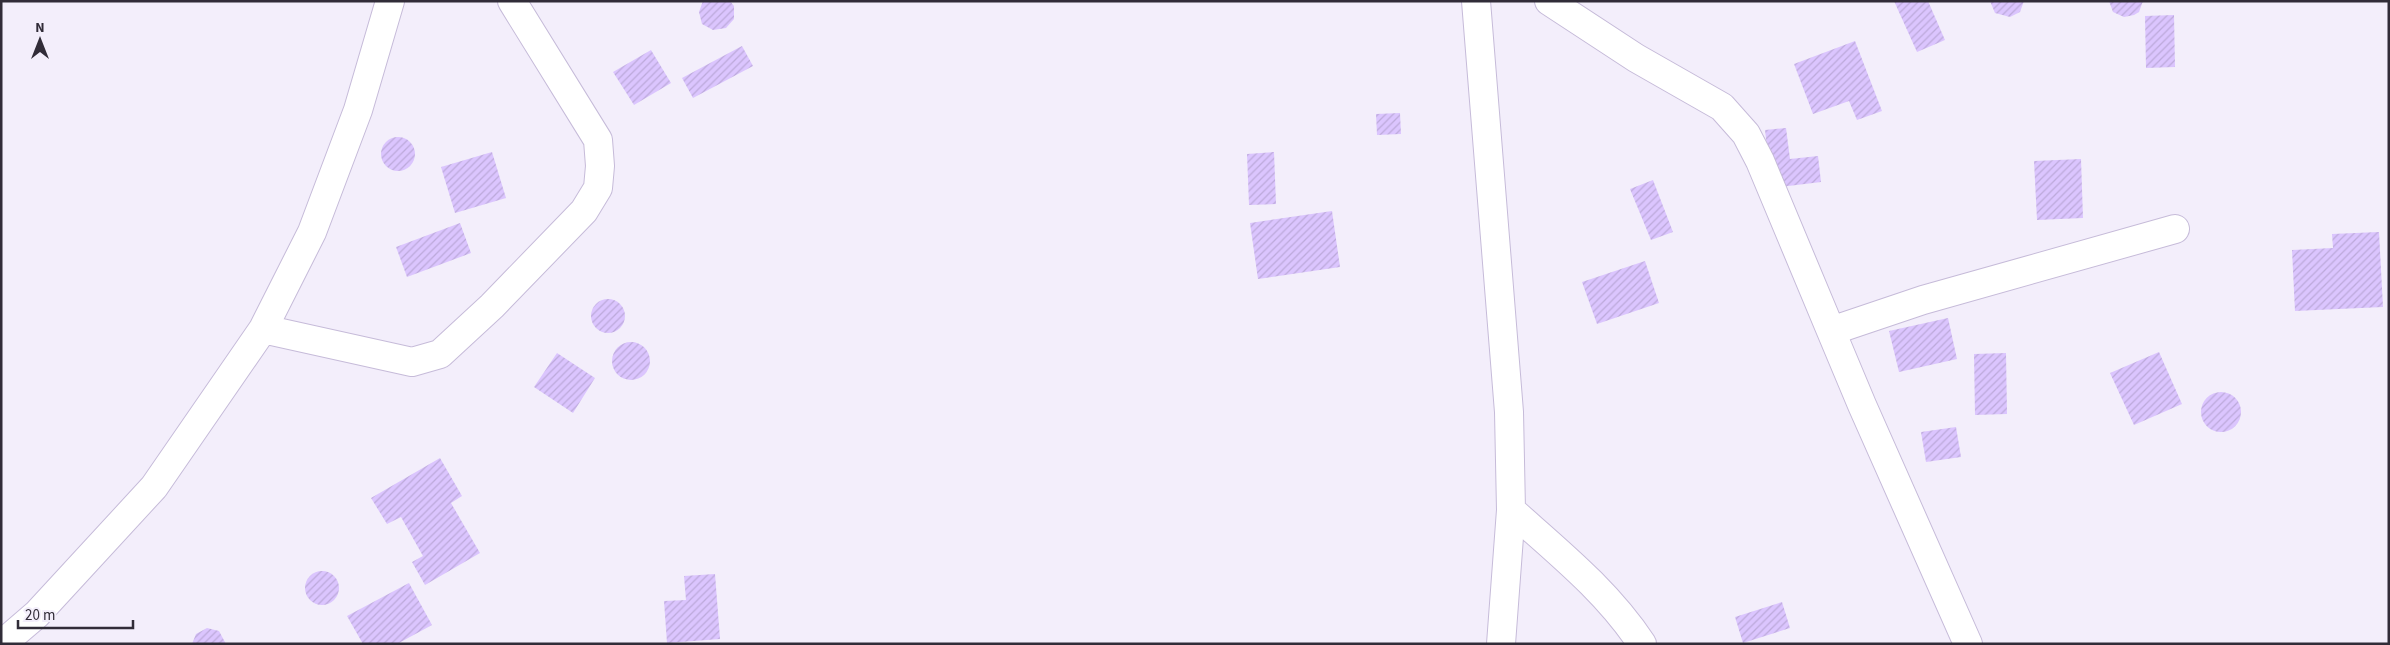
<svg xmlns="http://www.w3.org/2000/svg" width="2390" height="645" font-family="'Source Sans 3',sans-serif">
<defs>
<pattern id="building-hatch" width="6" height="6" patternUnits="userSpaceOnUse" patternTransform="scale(1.25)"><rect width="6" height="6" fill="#dbc5fe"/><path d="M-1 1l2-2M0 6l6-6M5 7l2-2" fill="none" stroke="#bca9da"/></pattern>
</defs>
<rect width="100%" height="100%" fill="#f3eefb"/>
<path fill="url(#building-hatch)" d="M703 1H730L734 6V19L726 28 713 30 702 24 699 12Z
M1894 1H1928L1945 40 1917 52Z
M1990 1H2024L2020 12 2010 17 1995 13Z
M2109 1H2143L2139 12 2134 15 2124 17 2113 12Z
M2174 15 2175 67 2146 68 2145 16Z
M1855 41 1882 111 1857 120 1849 101 1813 114 1794 64Z
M742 46 753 66 693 98 682 78Z
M651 50 671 83 634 105 613 72Z
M1400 113 1401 134 1377 135 1376 114Z
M1786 128 1790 159 1818 156 1821 182 1772 188 1765 130Z
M381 154a17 17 0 1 1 34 0a17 17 0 1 1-34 0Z
M492 152 506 198 455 213 441 167Z
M1274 152 1276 204 1249 205 1247 154Z
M2081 159 2083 218 2037 220 2034 161Z
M1653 180 1673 232 1651 240 1630 189Z
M1332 211 1340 267 1258 279 1250 223Z
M460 223 471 253 407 277 396 247Z
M2379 232 2383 307 2295 311 2292 250 2333 248 2332 234Z
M1645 261 1659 303 1597 324 1582 282Z
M591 316a17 17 0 1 1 34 0a17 17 0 1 1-34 0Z
M1948 318 1957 359 1899 372 1889 331Z
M612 361a19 19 0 1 1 38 0a19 19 0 1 1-38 0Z
M2159 352 2182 404 2134 425 2110 373Z
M557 353 595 378 573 413 534 387Z
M2006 353 2007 414 1975 415 1974 354Z
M2201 412a20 20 0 1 1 40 0a20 20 0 1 1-40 0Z
M1956 427 1961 457 1926 462 1921 432Z
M440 458 462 496 451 503 480 553 425 585 412 562 423 556 401 517 387 524 371 498Z
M305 588a17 17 0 1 1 34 0a17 17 0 1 1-34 0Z
M715 574 720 639 667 643 664 601 686 600 684 576Z
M409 583 432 625 397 644H363L347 616Z
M1782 602 1790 628 1743 643 1735 617Z
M207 628 219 631 226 644H192L196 634Z"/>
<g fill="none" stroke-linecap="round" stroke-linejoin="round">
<defs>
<path id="street" d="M1476 1 1509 412 1511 510 1501 644
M1549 1 1636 58 1722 107 1746 134 1760 161 1831 331 1923 300 2175 229
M263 329 412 362 440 354 492 306 584 211 598 188 600 166 598 140 512 1
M1831 331 1862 405 1968 644
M1511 510C1558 552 1607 591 1642 644
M2 644 37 614 154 487 263 329 312 232 358 110 390 1"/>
</defs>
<use href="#street" stroke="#c6bbd9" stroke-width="30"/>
<use href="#street" stroke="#fff" stroke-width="28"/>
</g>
<rect width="2390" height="645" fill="none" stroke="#312c38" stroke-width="5"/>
<g transform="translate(40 40)" stroke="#f3eefb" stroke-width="4" paint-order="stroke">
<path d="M0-4L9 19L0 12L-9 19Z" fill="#312c38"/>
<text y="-8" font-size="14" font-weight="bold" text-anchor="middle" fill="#312c38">N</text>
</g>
<path d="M18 620v8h115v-8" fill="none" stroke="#312c38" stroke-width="2.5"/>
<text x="25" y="620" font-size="15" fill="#312c38" stroke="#f3eefb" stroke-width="4" paint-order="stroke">20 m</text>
</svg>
